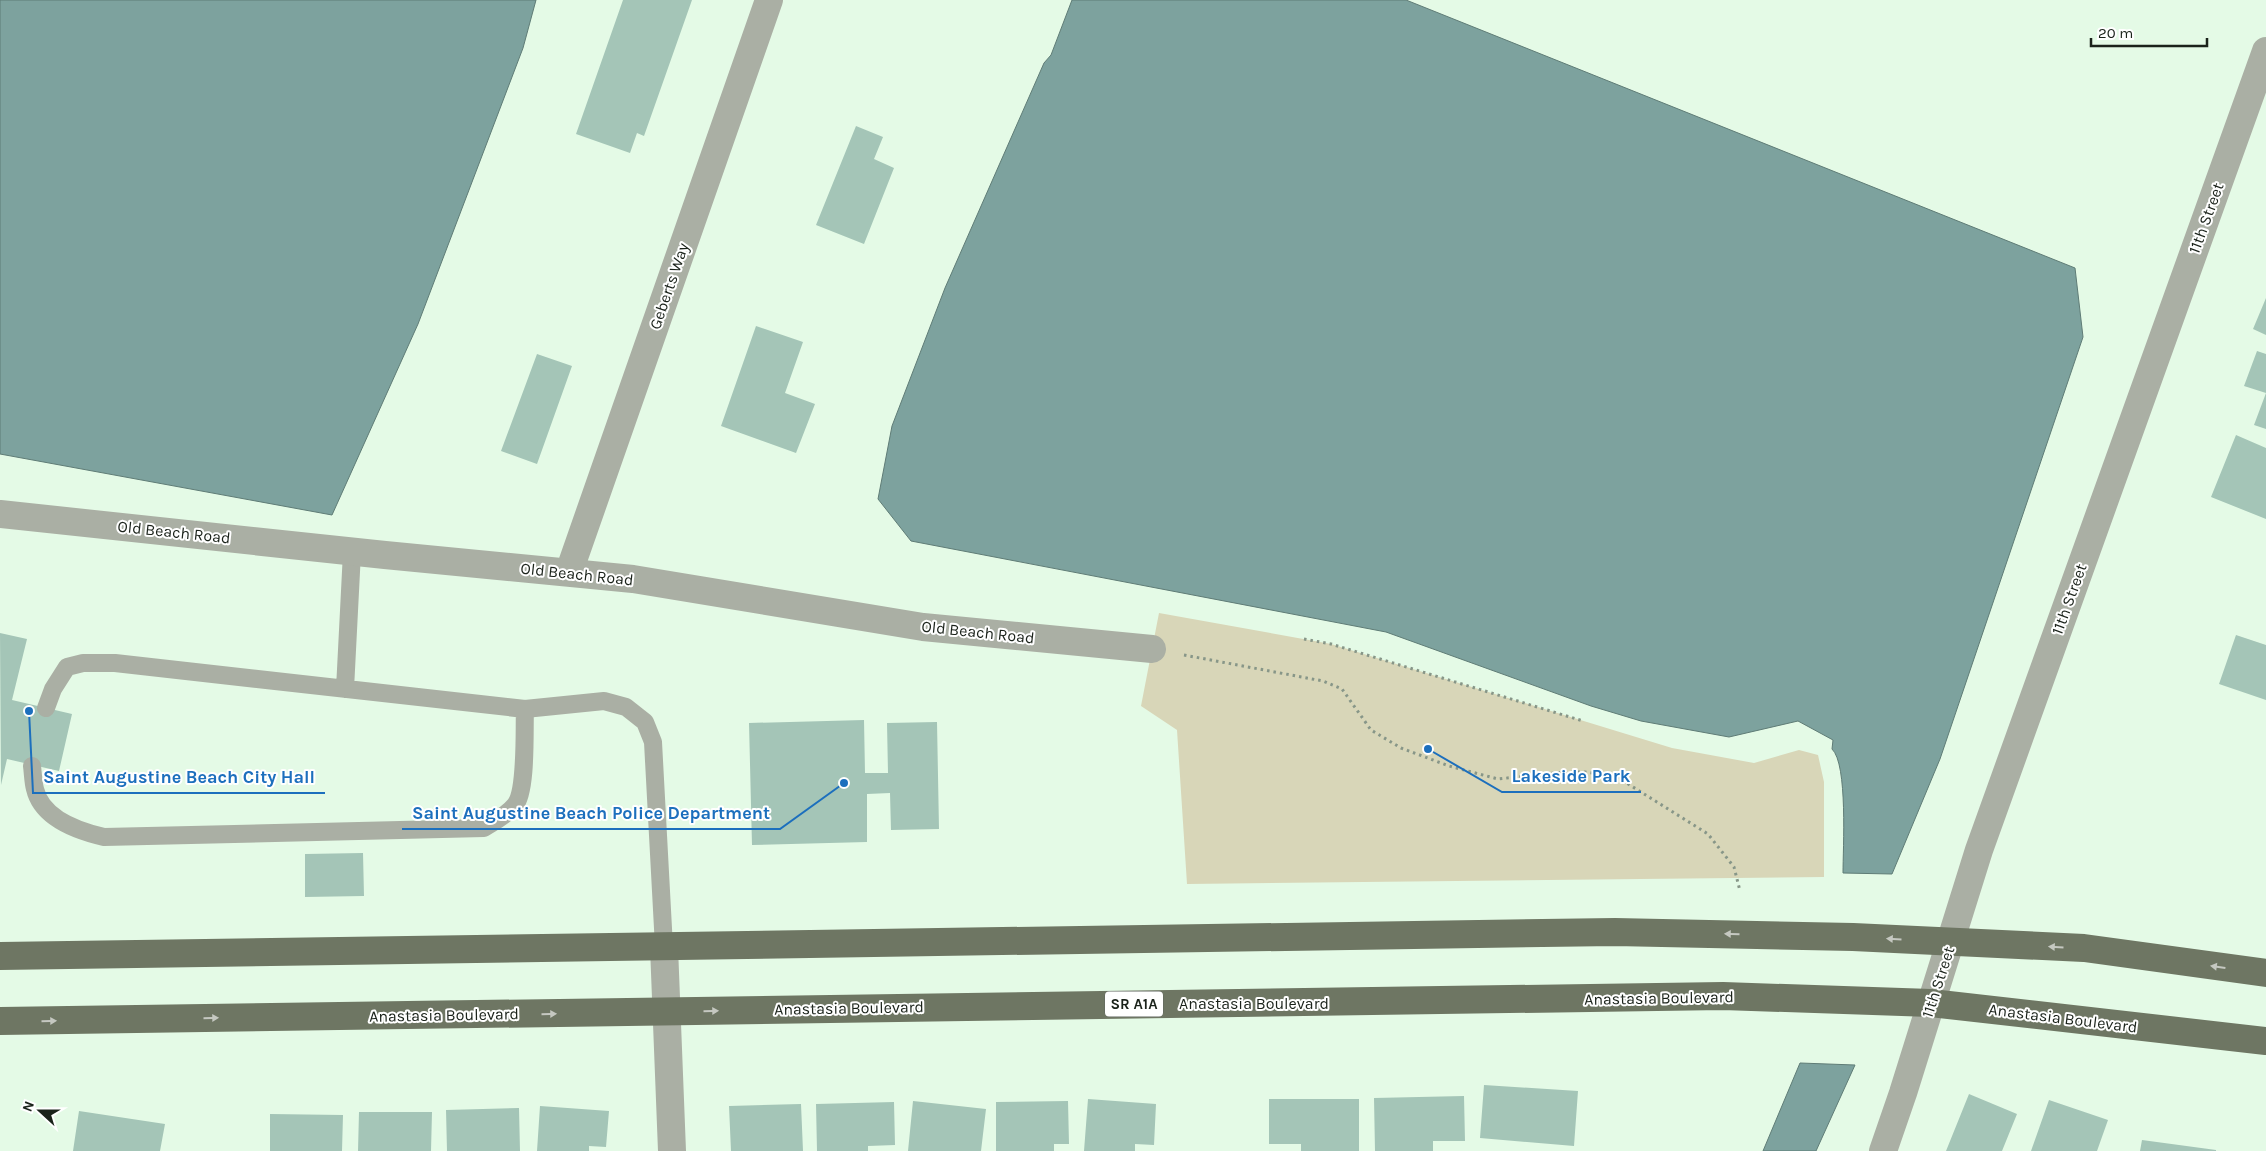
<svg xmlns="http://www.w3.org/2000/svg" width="2266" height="1151" font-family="Karla,sans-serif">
<rect width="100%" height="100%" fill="#e4fae6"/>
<path fill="#d8d6b8" d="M1159 613 1331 644 1672 748 1754 763 1799 750 1818 755 1824 782V877L1187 884 1177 730 1141 706Z"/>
<path fill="#7da29e" stroke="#5f7c76" d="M0 0H536L523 48 418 324 332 515 0 454Z
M1072 0H1406L2075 268 2083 337 1940 759 1892 874 1843 873C1843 849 1848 764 1832 749L1833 740 1798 721 1729 737 1641 721 1591 706 1386 632 911 541 878 499 892 426 945 288 1044 63 1051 55Z
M1800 1063 1855 1065 1816 1151H1763Z"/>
<path fill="#a4c5b7" d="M623 0H692L644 136 637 133 630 153 576 134Z
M856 126 883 137 874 159 894 168 864 244 816 225Z
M2266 298V335L2253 329Z
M756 326 803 342 785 393 815 404 796 453 721 426Z
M2257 351 2266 354V429L2254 425 2266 393 2244 386Z
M537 354 572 366 537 464 501 451Z
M2236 435 2266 448V519L2211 497Z
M0 633 27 639 12 700 72 714 59 771 7 759 1 785Z
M2236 635 2266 645V700L2219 684Z
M864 720 865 773H888L887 723 937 722 939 829 891 830 890 793 867 794V842L752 845 749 723Z
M363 853 364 896 305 897V854Z
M1484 1085 1578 1091 1574 1146 1480 1138Z
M1969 1094 2017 1114 2002 1151H1946Z
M1464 1096 1465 1141H1433V1151H1375L1374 1098Z
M1088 1099 1156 1104 1154 1145 1135 1144V1151H1084Z
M1269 1099H1359V1151H1301V1144H1269Z
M2049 1100 2108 1120 2097 1151H2031Z
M913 1101 986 1109 981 1151H908Z
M1068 1101 1069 1144H1054V1151H996V1102Z
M894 1102 895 1145 868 1146V1151H817L816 1104Z
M801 1104 803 1151H731L729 1106Z
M540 1106 609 1111 606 1147 589 1146V1151H537Z
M519 1108 520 1151H447L446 1110Z
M79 1111 165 1124 160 1151H73Z
M359 1112H432L431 1151H358Z
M270 1114 343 1115 342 1151H270Z
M2142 1140 2216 1150V1151H2140Z"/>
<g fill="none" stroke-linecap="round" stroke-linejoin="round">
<path stroke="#879688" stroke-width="3" stroke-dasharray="2.5 4" stroke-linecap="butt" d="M1304 639 1331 644 1583 721
M1184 655 1323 681 1342 689 1371 730 1401 748 1449 766 1498 779 1564 772H1585L1606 775 1625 782 1708 834 1734 867 1740 891"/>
<path stroke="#aaafa4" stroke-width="18" d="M345 689 352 552
M46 708 53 689 67 667 83 663H115L525 709 604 701 626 707 645 722 653 742 664 947
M32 766C33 773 33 782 35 789 42 819 78 831 104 837L484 828C495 821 507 815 515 805 527 791 524 729 525 709"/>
<path stroke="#aaafa4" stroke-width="28" d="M0 514 385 555 633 579 923 627 1152 649
M569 572 769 0
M664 947 672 1151
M1883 1151 1903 1093 1979 850 2266 51"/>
<path stroke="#6e7663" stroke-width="28" d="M0 956 1615 932 1853 937 2084 948 2266 973
M0 1021 1723 996 1931 1003 2266 1041"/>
</g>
<defs><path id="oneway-solid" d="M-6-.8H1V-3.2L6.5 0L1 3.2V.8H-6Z" transform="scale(1.25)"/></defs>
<g fill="#c5c8c1">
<use href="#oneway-solid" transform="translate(1732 934) rotate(-179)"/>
<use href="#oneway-solid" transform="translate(1894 939) rotate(-177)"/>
<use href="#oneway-solid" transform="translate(2056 947) rotate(-177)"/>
<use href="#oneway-solid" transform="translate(2218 967) rotate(-172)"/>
<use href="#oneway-solid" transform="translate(711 1011) rotate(-1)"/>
<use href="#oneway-solid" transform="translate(549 1014) rotate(-1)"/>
<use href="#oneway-solid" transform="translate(211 1018) rotate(-1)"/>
<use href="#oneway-solid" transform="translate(49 1021) rotate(-1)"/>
</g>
<g text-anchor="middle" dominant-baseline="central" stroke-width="4" stroke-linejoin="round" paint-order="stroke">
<rect fill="#fff" stroke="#5f645f" stroke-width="1" x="1105" y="991.5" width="58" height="25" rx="4"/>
<g font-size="15" font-weight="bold" fill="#1a221a">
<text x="1134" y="1004">SR A1A</text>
</g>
<g font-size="16" fill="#1a221a" stroke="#fff">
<text transform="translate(2206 218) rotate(-70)">11th Street</text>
<text transform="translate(669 286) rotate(-71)">Geberts Way</text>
<text transform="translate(174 532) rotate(6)">Old Beach Road</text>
<text transform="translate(577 574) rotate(6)">Old Beach Road</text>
<text transform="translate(2069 599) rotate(-70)">11th Street</text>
<text transform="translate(978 632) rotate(6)">Old Beach Road</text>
<text transform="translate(1938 982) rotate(-72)">11th Street</text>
<text transform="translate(1659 998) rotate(-1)">Anastasia Boulevard</text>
<text x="1254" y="1003">Anastasia Boulevard</text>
<text transform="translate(849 1008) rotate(-1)">Anastasia Boulevard</text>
<text transform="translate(444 1015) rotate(-1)">Anastasia Boulevard</text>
<text transform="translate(2063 1018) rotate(7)">Anastasia Boulevard</text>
</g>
</g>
<path fill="none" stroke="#1c6fbd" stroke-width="2" d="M1428 749L1502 792H1641M29 711L33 793H325M844 783L780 829H402"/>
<g fill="#1c6fbd" stroke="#fff" stroke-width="2">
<circle cx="1428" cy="749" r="5"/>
<circle cx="29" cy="711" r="5"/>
<circle cx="844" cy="783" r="5"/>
</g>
<g font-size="18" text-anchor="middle" font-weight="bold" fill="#1c6fbd" stroke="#fff" stroke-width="4" stroke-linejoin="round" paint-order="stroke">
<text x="1571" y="782">Lakeside Park</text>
<text x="179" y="783">Saint Augustine Beach City Hall</text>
<text x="591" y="819">Saint Augustine Beach Police Department</text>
</g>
<g transform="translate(40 1111) rotate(291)" stroke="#ffffff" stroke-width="4" paint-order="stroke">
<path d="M0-4L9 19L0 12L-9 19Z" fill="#1a221a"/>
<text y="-8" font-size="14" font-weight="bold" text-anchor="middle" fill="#1a221a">N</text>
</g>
<path d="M2091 38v8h116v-8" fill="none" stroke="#1a221a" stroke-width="2.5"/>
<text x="2098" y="38" font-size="15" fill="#1a221a" stroke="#ffffff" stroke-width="4" paint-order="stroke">20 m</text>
</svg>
